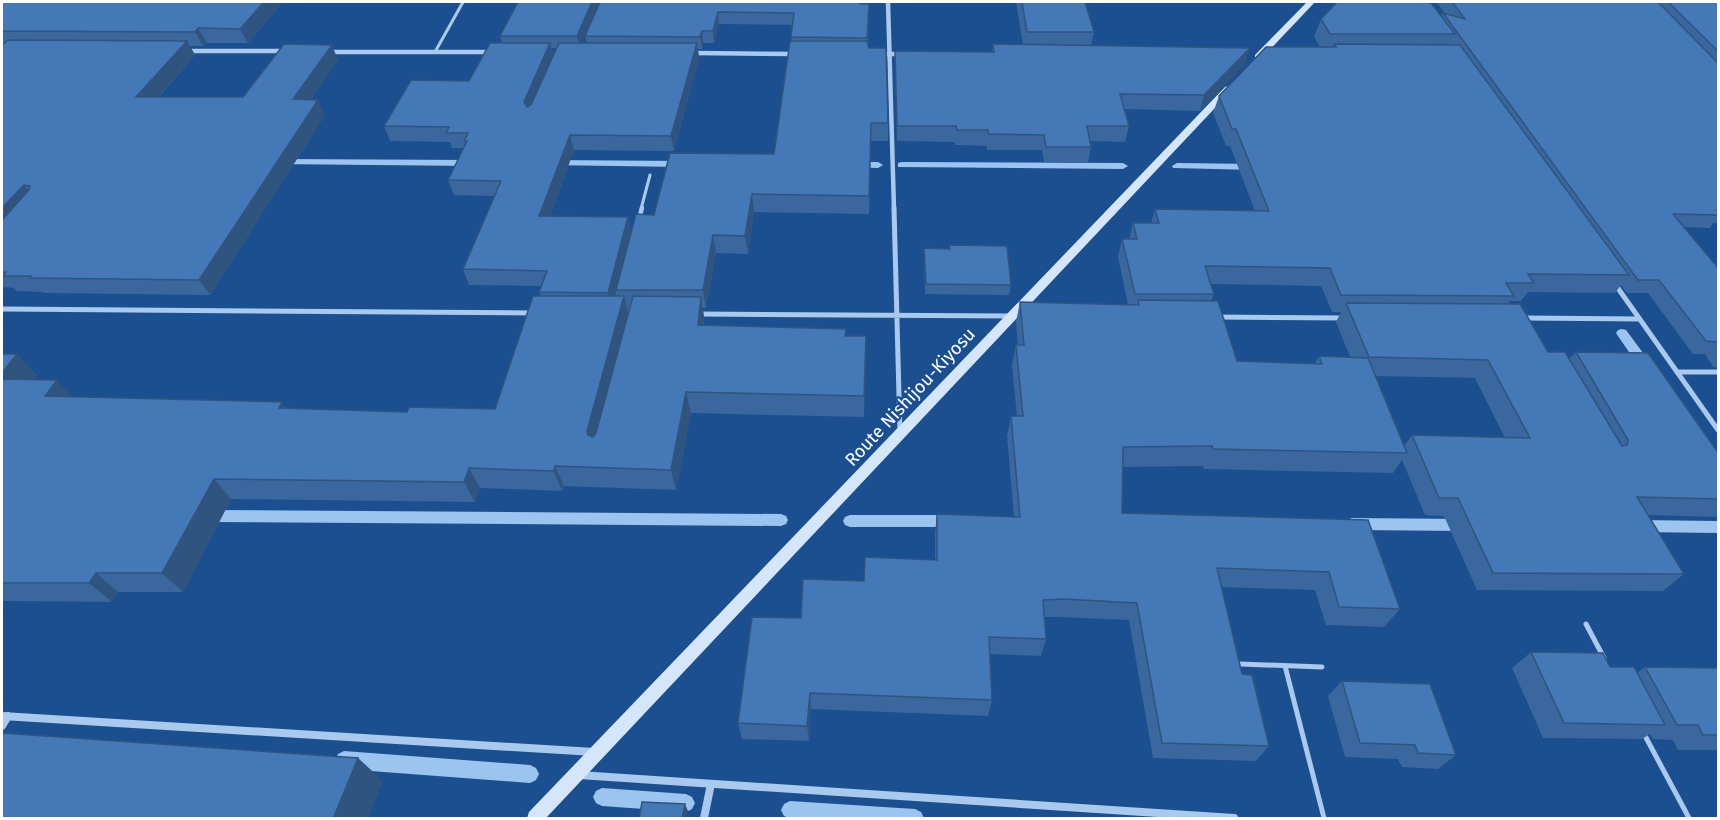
<svg xmlns="http://www.w3.org/2000/svg" width="1720" height="820" font-family="'Fira Sans',sans-serif">
<rect width="100%" height="100%" fill="#1b4f8f"/>
<g fill="none" stroke-linecap="round" stroke-linejoin="round">
<path fill="#9cc4f0" fill-rule="evenodd" d="M277 159 474 160 479 163 474 166 273 164 272 162Z
M550 160 684 161 689 164 684 167 546 165 545 163Z
M853 162H878L883 165 878 168 849 167V163Z
M902 162 1123 163 1128 166 1123 169 898 167V163Z
M1177 163 1256 164 1261 167 1256 170 1173 168 1172 166Z
M1622 329 1626 330 1652 365 1654 368 1652 371H1642L1618 336 1616 333 1618 330Z
M205 510 781 514 786 516 788 520 786 524 781 526 205 522 200 520 198 516 200 512Z
M850 515H954L959 517 961 521 959 525 954 527H850L845 525 843 521 845 517Z
M1352 518 1464 519 1469 521 1471 525 1469 529 1464 531 1352 530 1347 528 1345 524 1347 520Z
M1637 520 1718 521V533L1637 532 1632 530 1630 526 1632 522Z
M344 751 530 765 536 768 539 774 536 780 530 783 344 769 338 766 335 760 338 754Z
M602 788 686 794 692 797 695 803 692 809 686 812 602 806 596 803 593 797 596 791Z
M790 801 915 809 921 812 924 818H789L784 816 781 810 784 804Z"/>
<path stroke="#a9c9ee" stroke-width="3" d="M435 52 463 2
M641 209 650 175"/>
<path stroke="#a9c9ee" stroke-width="4.5" d="M639 219 642 208"/>
<path stroke="#a9c9ee" stroke-width="5" d="M1586 624 1604 658
M1240 664 1322 667
M1285 666 1324 818
M1643 732 1689 818"/>
<path stroke="#a9c9ee" stroke-width="4.5" d="M888 2 894 209
M186 51H286
M327 52H493
M693 53 796 54
M879 54H901"/>
<path stroke="#a9c9ee" stroke-width="5" d="M894 208 900 433
M1615 284 1718 430
M2 309 535 313
M698 314 1012 316
M1217 317 1345 318
M1523 318 1640 319
M1677 372H1718"/>
<path stroke="#a9c9ee" stroke-width="8" d="M2 716 594 752
M2 726 8 716
M579 775 1234 818
M704 818 711 784"/>
<path fill="#d6e6fa" fill-rule="evenodd" d="M1307 2H1315L1261 59H1255V55Z
M1228 86 1232 89 1231 91 546 818H527L529 812 1225 87Z"/>
</g>
<path fill="#3a679d" fill-rule="evenodd" d="M2 2H283L248 43H207L203 46H190L195 55 159 97H243L338 60 311 99 325 115 210 295 44 293 42 292 17 291 14 288 2 287Z
M599 2 582 43H587L585 36 600 2 869 4 868 44 888 123V141H871L869 214 754 212 748 254 716 253 706 308H703L704 318V325L846 329V336L866 358 864 417 691 413 676 490 564 486 562 491 480 488 475 502 231 499 183 592H118L112 602 2 601V354L37 375 34 380 73 397 286 408 407 412 495 409 541 296 539 292 542 286 469 285 463 269 495 196 454 195 448 180 464 148H452L450 142 390 141 384 126 469 81 502 43 500 36ZM719 24 793 25 791 41 774 154 654 215 617 286 631 232 628 217 550 216 574 150 674 151 699 58 698 49H702L703 43H714ZM552 48H556L553 54Z
M1016 2H1085L1094 32 1091 46 1245 64 1200 111 1125 109 1129 126 1125 142 1090 141 1091 147 1088 163 1044 162 1042 150H987V146L955 145V142L897 141 895 51 992 52 993 44 1023 45Z
M1436 2H1719V223H1713L1710 228 1684 227 1719 269V368L1713 367 1705 354H1693L1648 293H1627L1621 285 1615 293 1528 292 1521 301H1510L1508 304 1548 352 1569 359 1576 352 1719 454V517L1648 515 1684 574 1663 591 1477 590 1444 516 1425 515 1402 460 1393 473 1204 469 1203 466 1123 467 1122 513 1368 520 1400 609 1384 627 1326 625 1315 590 1221 587 1242 674 1269 746 1256 761 1153 758 1129 620 1058 617H1045L1046 639 1041 656 990 654 992 700 988 716 811 709 809 741 742 739 738 723 801 618 864 581 935 560V533L937 514 1014 517 1007 436 1011 416H1017L1012 365 1016 345H1018L1016 322 1020 302 1128 305 1118 257 1122 239H1129L1133 223H1151L1155 209 1255 211 1230 146H1226L1213 113 1219 96 1320 47 1314 37 1321 19 1441 16 1443 13H1445ZM1211 284 1321 286 1332 312H1341L1336 322 1350 357 1319 356 1315 364 1237 361 1211 301 1214 294ZM1376 376 1475 378 1505 438 1412 435 1404 446Z
M949 245 1011 285 1009 295 925 294 924 259V248L949 249Z
M1531 652 1610 667 1637 673 1645 667 1719 668V750H1678L1673 740 1653 739 1650 734 1642 739 1543 738 1512 668Z
M1342 681 1456 755 1438 769 1402 767 1398 759 1345 757 1328 696Z"/>
<path fill="#305480" d="M264 2H283L248 43 240 29Z
M592 2H599L580 48 577 36Z
M718 12 719 24 714 43 713 31Z
M198 28 207 43 203 46 195 32Z
M702 31 703 43 702 49 700 37Z
M187 41 195 55 145 112 136 97Z
M550 43 554 57 529 117 524 102Z
M697 43 699 58 674 151 671 136Z
M332 45 338 60 300 114 293 99Z
M1250 48 1245 64 1200 111 1204 95Z
M318 100 325 115 210 295 199 280Z
M570 135 574 150 544 231 539 216Z
M24 185 37 200 2 237V208Z
M752 194 754 212 748 254 745 236Z
M628 217 631 232 612 308 608 293Z
M713 235 716 253 706 308 703 290Z
M624 296 629 318 595 456 587 431Z
M701 297 704 318 702 346 698 325Z
M866 336V358L864 417V396Z
M17 354 37 375 18 400 2 385V373Z
M57 380 77 401 45 396Z
M686 392 691 413 676 490 671 470Z
M282 402 297 423 279 408Z
M555 466 564 486 562 491 554 471Z
M469 468 480 488 475 502 464 482Z
M214 479 231 499 183 592 162 573Z
M96 573 118 592 112 602 89 583Z
M810 693 811 709 809 741 807 726Z
M358 758 383 781 368 819H333Z
M685 804 688 811 686 819H682Z"/>
<path fill="#4478b7" stroke="#305480" stroke-width="1.5" d="M2 2H264L240 29 198 28 195 32 2 31Z
M518 2H592L577 36H500Z
M600 2H860V4H869L867 38 791 37 794 13 718 12 713 31H702L700 37 585 36Z
M1022 2H1085L1094 32H1027Z
M1337 2H1427L1431 3 1455 34H1330L1321 19Z
M1452 2H1658L1719 64V210H1717L1719 212V215L1673 214 1719 269V343L1718 342 1706 341 1659 280H1638L1443 13 1465 19Z
M1668 2H1719V52Z
M8 40 187 41 136 97H243L284 44 332 45 293 99 318 100 199 280 30 278 31 276H3L6 272H2V220L29 190 30 186 24 185 2 208V45Z
M790 41H867L869 48H886L888 123H871L869 196 752 194 745 236 713 235 703 290H616L636 214 654 215 670 153 774 154Z
M490 43H550L524 102 527 107 531 105 559 43H697L671 136 570 135 539 216 628 217 608 293 539 292 547 271 463 269 501 181 448 180 467 141H464L468 133H446L449 127 384 126 411 80 469 81Z
M993 44 1250 48 1204 95 1120 94 1129 126H1087L1091 147H1046L1044 135 989 134 988 130H957L956 126H897L895 51 994 52Z
M1334 44 1460 45 1629 275 1528 274 1534 283H1506L1514 296 1341 295 1330 268 1205 266 1214 294H1135L1122 239H1137L1133 223H1159L1155 209 1269 211 1236 129H1232L1219 96 1266 47H1336Z
M949 245 1007 246 1011 285 926 284 924 248 950 249Z
M533 296H624L587 431 588 435 593 437 596 433 633 296 701 297 698 325 846 329 845 336H866L864 396 686 392 671 470 555 466 554 471 469 468 464 482 214 479 162 573H96L89 583H2V379L57 380 45 396 282 402 279 408 407 412 409 407 495 409Z
M1138 300 1218 301 1237 361 1322 364 1319 356 1368 358 1407 453 1213 449 1212 446 1123 447 1122 513 1368 520 1400 609 1339 607 1329 572 1217 568 1242 674 1252 675 1269 746 1162 743 1137 603 1063 599 1043 600 1046 639 989 637 992 700 810 693 807 726 738 723 752 617 801 618 803 579 864 581 865 557 937 560V514L1020 517 1011 416H1023L1016 345H1024L1020 302 1139 305Z
M1346 303 1520 304 1548 352H1565L1622 446 1627 445 1628 440 1576 352 1648 353 1719 454V499L1637 497 1684 574 1493 573 1458 498H1439L1412 435 1530 438 1488 360 1369 357Z
M2 354H17L2 373Z
M1531 652 1603 653 1610 667H1634L1665 725 1564 723Z
M1645 667 1719 668V735H1703L1698 725H1677Z
M1342 681 1430 684 1456 755 1418 753 1415 745 1360 743Z
M2 733 358 758 333 819H2Z
M642 802 685 804 682 819H639Z"/>
<g text-anchor="middle" dominant-baseline="central" stroke-width="4.5" stroke-linejoin="round" paint-order="stroke">
<g font-size="18" fill="#fff" stroke="#1b4f8f">
<text transform="translate(910 397) rotate(-47)">Route Nishijou-Kiyosu</text>
</g>
</g>
<rect width="1720" height="820" fill="none" stroke="#ffffff" stroke-width="6"/>
</svg>
